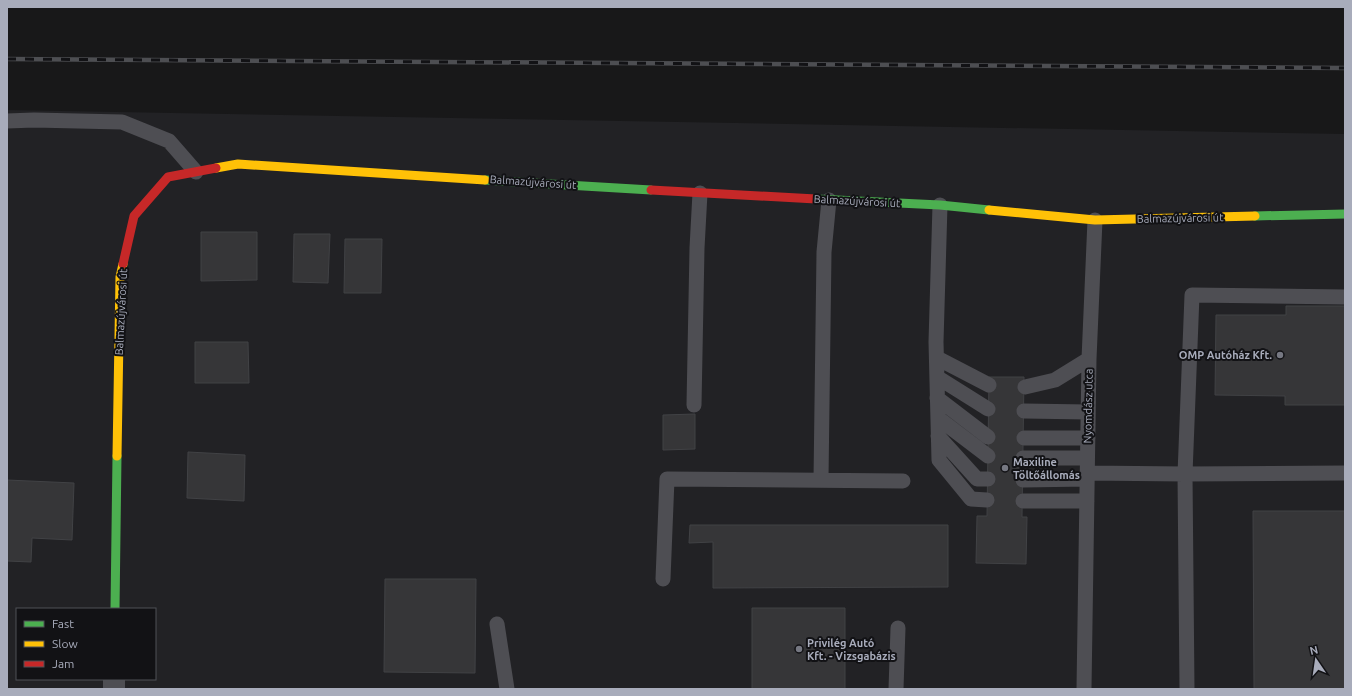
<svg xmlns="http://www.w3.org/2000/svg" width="1352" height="696" font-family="Ubuntu,sans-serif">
<rect width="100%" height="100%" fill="#181819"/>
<path fill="#222225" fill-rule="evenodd" d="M7 110 1345 134V689H7ZM17 609H155V679H17Z"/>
<path fill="#363638" stroke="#414245" d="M201 232H257V280L201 281Z
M294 234H330L328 283 293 282Z
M345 239H382L381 293H344Z
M1286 306H1345V405H1285V396L1215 395 1216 315H1286Z
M195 342H248L249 383H195Z
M989 377H1024L1022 517H1027L1026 564 976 563 977 516H987Z
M695 414V449L663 450V415Z
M188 452 245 455 244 501 187 498Z
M7 480 74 483 72 540 32 538 31 562 7 561Z
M1253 511H1345V689H1254Z
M690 525H948V587L713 588V542L689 543Z
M385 579H476L475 673 384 672Z
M752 608H845V689H752Z"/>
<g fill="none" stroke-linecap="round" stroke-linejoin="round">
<path stroke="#4e4e53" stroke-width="15" d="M7 121 34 120 122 122 169 141 196 172
M940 205 936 342 939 460 971 499 987 500
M937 358 989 385
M937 377 988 409
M1025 387 1055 380 1089 359
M937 398 988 437
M694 405 697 248 700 193
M1024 411 1088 412
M938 418 988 456
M938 436 977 479H988
M1024 438H1088
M1023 458H1087
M1087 473 1185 474 1345 473
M821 480 824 252 829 200
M1023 480 1087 479
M1023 501H1087
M663 579 667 479 903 481
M497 624 507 689
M896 689 898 628
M1084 689 1089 359 1095 220
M1187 689 1185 474 1192 295 1345 297"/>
<path stroke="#4e4e53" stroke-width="22" d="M114 689V679"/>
<path stroke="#4caf50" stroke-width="9" d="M485 180 651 190
M816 199 940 205 989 210
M1255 216 1345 214
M115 609 117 456"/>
<path stroke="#ffc107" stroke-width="9" d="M216 168 238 164 485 180
M989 210 1095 220 1255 216
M117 456 120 277 123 264"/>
<path stroke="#c62828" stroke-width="9" d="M651 190 816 199
M123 264 134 216 168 177 216 168"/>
<defs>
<path id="rail" d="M7 59 1345 68"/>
</defs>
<use href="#rail" stroke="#4d4e52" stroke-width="4.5"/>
<use href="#rail" stroke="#121215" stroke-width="3" stroke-dasharray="9" stroke-linecap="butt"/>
</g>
<g fill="#767882" stroke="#121215" stroke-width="1.5">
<circle cx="1280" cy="355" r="4"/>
<circle cx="1005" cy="468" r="4"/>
<circle cx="799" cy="649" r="4"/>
</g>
<g text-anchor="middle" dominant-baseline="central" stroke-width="4" stroke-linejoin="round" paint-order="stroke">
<g font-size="11" fill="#a8acbb" stroke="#121215">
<text transform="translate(533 182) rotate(4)">Balmazújvárosi út</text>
<text transform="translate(857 201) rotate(3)">Balmazújvárosi út</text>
<text transform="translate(1180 218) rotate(-1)">Balmazújvárosi út</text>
<text transform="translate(121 312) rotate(-87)">Balmazújvárosi út</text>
<text transform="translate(1088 406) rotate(-89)">Nyomdász utca</text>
</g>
<g font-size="11" font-weight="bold" fill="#a8acbb" stroke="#121215" text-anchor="start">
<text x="1272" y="355" text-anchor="end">OMP Autóház Kft.</text>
<text x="1013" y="462">Maxiline<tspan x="1013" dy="13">Töltőállomás</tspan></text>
<text x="807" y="643">Privilég Autó<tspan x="807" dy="13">Kft. - Vizsgabázis</tspan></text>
</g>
</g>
<rect width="1352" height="696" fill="none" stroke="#a8acbb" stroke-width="16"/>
<rect x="16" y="608" width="140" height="72" fill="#121215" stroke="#4e5057"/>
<rect x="24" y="621" width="20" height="6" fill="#4caf50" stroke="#4e5057"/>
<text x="52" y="628" font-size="12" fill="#a8acbb">Fast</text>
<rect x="24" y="641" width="20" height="6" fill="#ffc107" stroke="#4e5057"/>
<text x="52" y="648" font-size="12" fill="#a8acbb">Slow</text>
<rect x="24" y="661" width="20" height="6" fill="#c62828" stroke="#4e5057"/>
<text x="52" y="668" font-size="12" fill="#a8acbb">Jam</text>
<g transform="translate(1316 660) rotate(347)" stroke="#121215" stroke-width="3" paint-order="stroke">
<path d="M0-3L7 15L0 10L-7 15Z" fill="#a8acbb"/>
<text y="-6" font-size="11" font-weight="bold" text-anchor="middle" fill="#a8acbb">N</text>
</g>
</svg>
